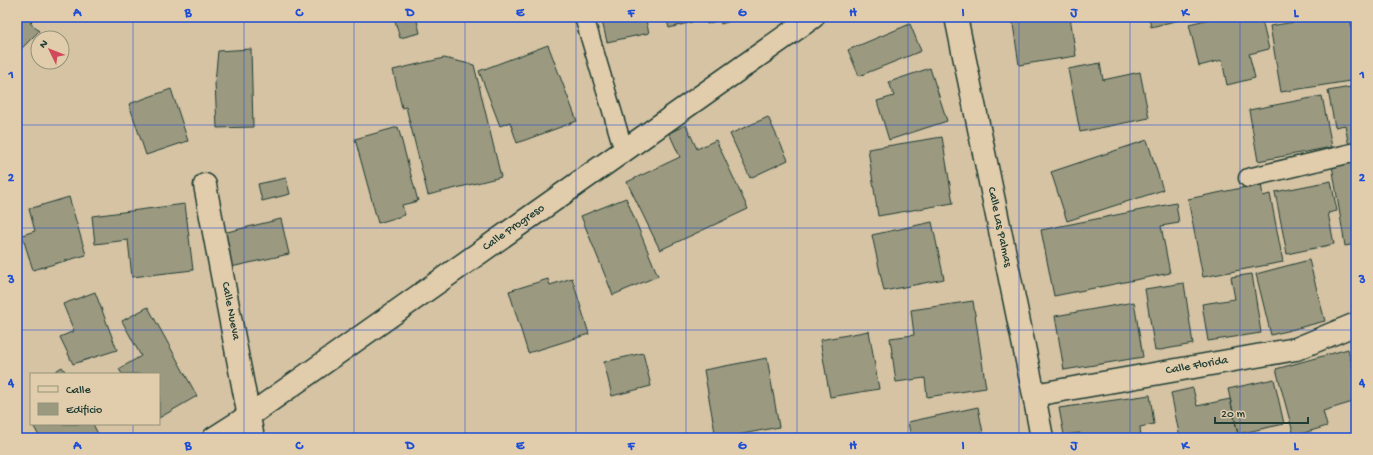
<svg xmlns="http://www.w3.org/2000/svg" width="1373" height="455" font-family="'Gochi Hand',sans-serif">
<rect width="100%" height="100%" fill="#d5c3a4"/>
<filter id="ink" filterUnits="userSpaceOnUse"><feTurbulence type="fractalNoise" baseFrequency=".025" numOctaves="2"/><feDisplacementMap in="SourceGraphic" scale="8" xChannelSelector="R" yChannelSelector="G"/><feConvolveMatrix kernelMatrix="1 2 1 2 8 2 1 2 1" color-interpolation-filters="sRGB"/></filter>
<g filter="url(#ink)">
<path fill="#9c9981" stroke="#1f3d34" d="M17 17H34L35 18 30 23 39 31 22 48 17 44Z
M394 17H416L420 33 400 38Z
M601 17H645L649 33 607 42Z
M666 17H691L692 22 669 28Z
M705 17H743L721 24 719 20 707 24Z
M1012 17H1070L1076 56 1019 65Z
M1149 17H1191L1151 27Z
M1218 17H1261L1269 49 1249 54 1255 78 1227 85 1222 60 1199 66 1189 24Z
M1325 17H1350L1356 58V80L1281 92 1270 26Z
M910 24 921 51 859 76 848 50Z
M548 45 577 121 517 143 510 122 500 126 479 71Z
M251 49 253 127 217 128 215 82 218 51Z
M444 58 474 65 501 177 428 195 406 107 402 108 393 70Z
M1100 63 1103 80 1140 72 1149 118 1080 132 1068 69Z
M930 68 947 121 889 140 877 101 894 96 889 82Z
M1356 86V146L1349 147 1345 125 1335 127 1328 91Z
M171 89 188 141 146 155 129 104Z
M1322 96 1332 147 1258 161 1249 110Z
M768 117 788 160 750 178 730 134Z
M686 125 697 149 716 140 748 209 660 250 627 182 680 157 669 133Z
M398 127 418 201 402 205 405 215 378 223 355 139Z
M942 137 953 203 878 216 868 149Z
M1147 140 1163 190 1067 221 1051 172Z
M1356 161V244L1345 246 1332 165Z
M286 178 290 194 262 201 258 184Z
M1331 181 1337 211 1328 213 1334 244 1287 254 1275 192Z
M1261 184 1263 196 1270 194 1283 262 1203 277 1188 199Z
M69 197 86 255 33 270 22 235 35 231 29 209Z
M626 198 658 276 613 295 581 216Z
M1176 203 1179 223 1161 226 1170 273 1054 296 1041 230Z
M185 204 193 270 132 277 128 240 95 244 92 216Z
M281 219 289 254 231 267 223 233Z
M932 222 944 279 884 291 872 235Z
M1309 260 1325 321 1271 335 1256 274Z
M1252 274 1261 333 1208 341 1202 304 1235 299 1231 277Z
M572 278 589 334 528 353 509 291 548 279 550 285Z
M1184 283 1193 344 1155 351 1145 289Z
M95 292 117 350 73 364 60 337 74 331 63 304Z
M973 301 986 388 927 397 925 378 896 382 890 338 914 335 911 310Z
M1134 302 1143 357 1064 370 1055 316Z
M148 307 197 396 159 418V374H122L119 369 141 356 122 321Z
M869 331 879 389 830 397 820 340Z
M1348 349 1356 381V401L1323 411 1327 426 1294 436 1276 369Z
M643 353 651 386 612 396 604 362Z
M767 358 779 427 722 438H716L704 370Z
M62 367 67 374H51Z
M1274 379 1284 424 1238 434 1228 389Z
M1193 388 1197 406 1230 399 1238 434 1223 438H1180L1171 393Z
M1150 395 1154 424 1140 427 1141 438H1081L1080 433 1064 435 1059 408Z
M978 407 984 438H911L908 422Z
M35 424H93L100 438H40L33 425Z"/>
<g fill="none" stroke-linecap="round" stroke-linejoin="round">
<defs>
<path id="lane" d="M584 17 624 151
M1248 178 1356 152"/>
<path id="street" d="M956 17 1034 395 1042 438
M205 185 253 438
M1034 395 1296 349 1356 324
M214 438 250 415 813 17"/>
</defs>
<use href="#lane" stroke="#1f3d34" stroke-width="21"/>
<use href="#street" stroke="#1f3d34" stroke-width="25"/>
<use href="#lane" stroke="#e1ccab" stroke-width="18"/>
<use href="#street" stroke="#e1ccab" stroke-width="22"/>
</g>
</g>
<path fill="none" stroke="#1d4ed8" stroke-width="1" stroke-opacity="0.55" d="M133 17V374M244 17V438M354 17V438M465 17V438M576 17V438M686 17V438M797 17V438M908 17V438M1019 17V438M1130 17V438M1240 17V438M17 125H1356M17 228H1356M17 330H1356M133 424V438"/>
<g text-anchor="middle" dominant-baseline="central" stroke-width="3.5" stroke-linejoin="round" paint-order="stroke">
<g font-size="12" fill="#1f3d34" stroke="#e1ccab">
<text transform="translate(999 227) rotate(78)">Calle Las Palmas</text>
<text transform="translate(514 228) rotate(-35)">Calle Progreso</text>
<text transform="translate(230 311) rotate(79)">Calle Nueva</text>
<text transform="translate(1197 366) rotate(-10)">Calle Florida</text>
</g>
</g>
<rect width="1373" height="455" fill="none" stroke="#e1ccab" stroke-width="44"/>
<rect x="30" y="373" width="130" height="52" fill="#e1ccab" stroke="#93937b"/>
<rect x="38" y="386" width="20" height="6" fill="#e1ccab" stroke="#93937b"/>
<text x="66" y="393" font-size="12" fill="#1f3d34">Calle</text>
<rect x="38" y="403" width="20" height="12" fill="#9c9981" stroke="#93937b"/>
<text x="66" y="413" font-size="12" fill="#1f3d34">Edificio</text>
<g transform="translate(50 50) rotate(313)"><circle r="19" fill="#e1ccab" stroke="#93937b"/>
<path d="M0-3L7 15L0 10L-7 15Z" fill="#d1495b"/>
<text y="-6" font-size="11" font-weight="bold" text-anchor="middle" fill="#1f3d34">N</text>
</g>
<path d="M1215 417v6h93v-6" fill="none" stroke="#1f3d34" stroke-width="2"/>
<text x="1221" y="417" font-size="12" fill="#1f3d34" stroke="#e1ccab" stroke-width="3" paint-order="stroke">20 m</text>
<rect x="22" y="22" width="1329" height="411" fill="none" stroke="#1d4ed8" stroke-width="1.5"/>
<g font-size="13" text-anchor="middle" font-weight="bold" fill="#1d4ed8">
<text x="77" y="16">A</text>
<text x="188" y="16">B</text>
<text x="299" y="16">C</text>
<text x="410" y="16">D</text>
<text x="520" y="16">E</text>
<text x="631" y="16">F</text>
<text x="742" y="16">G</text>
<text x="853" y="16">H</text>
<text x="963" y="16">I</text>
<text x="1074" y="16">J</text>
<text x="1185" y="16">K</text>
<text x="1296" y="16">L</text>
<text x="11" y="78">1</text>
<text x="1362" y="78">1</text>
<text x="11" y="181">2</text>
<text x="1362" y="181">2</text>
<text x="11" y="283">3</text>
<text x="1362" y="283">3</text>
<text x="11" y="386">4</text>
<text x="1362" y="386">4</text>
<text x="77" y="449">A</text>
<text x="188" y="449">B</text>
<text x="299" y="449">C</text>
<text x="410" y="449">D</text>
<text x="520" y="449">E</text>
<text x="631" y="449">F</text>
<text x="742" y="449">G</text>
<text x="853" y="449">H</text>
<text x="963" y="449">I</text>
<text x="1074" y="449">J</text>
<text x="1185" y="449">K</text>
<text x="1296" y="449">L</text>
</g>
</svg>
